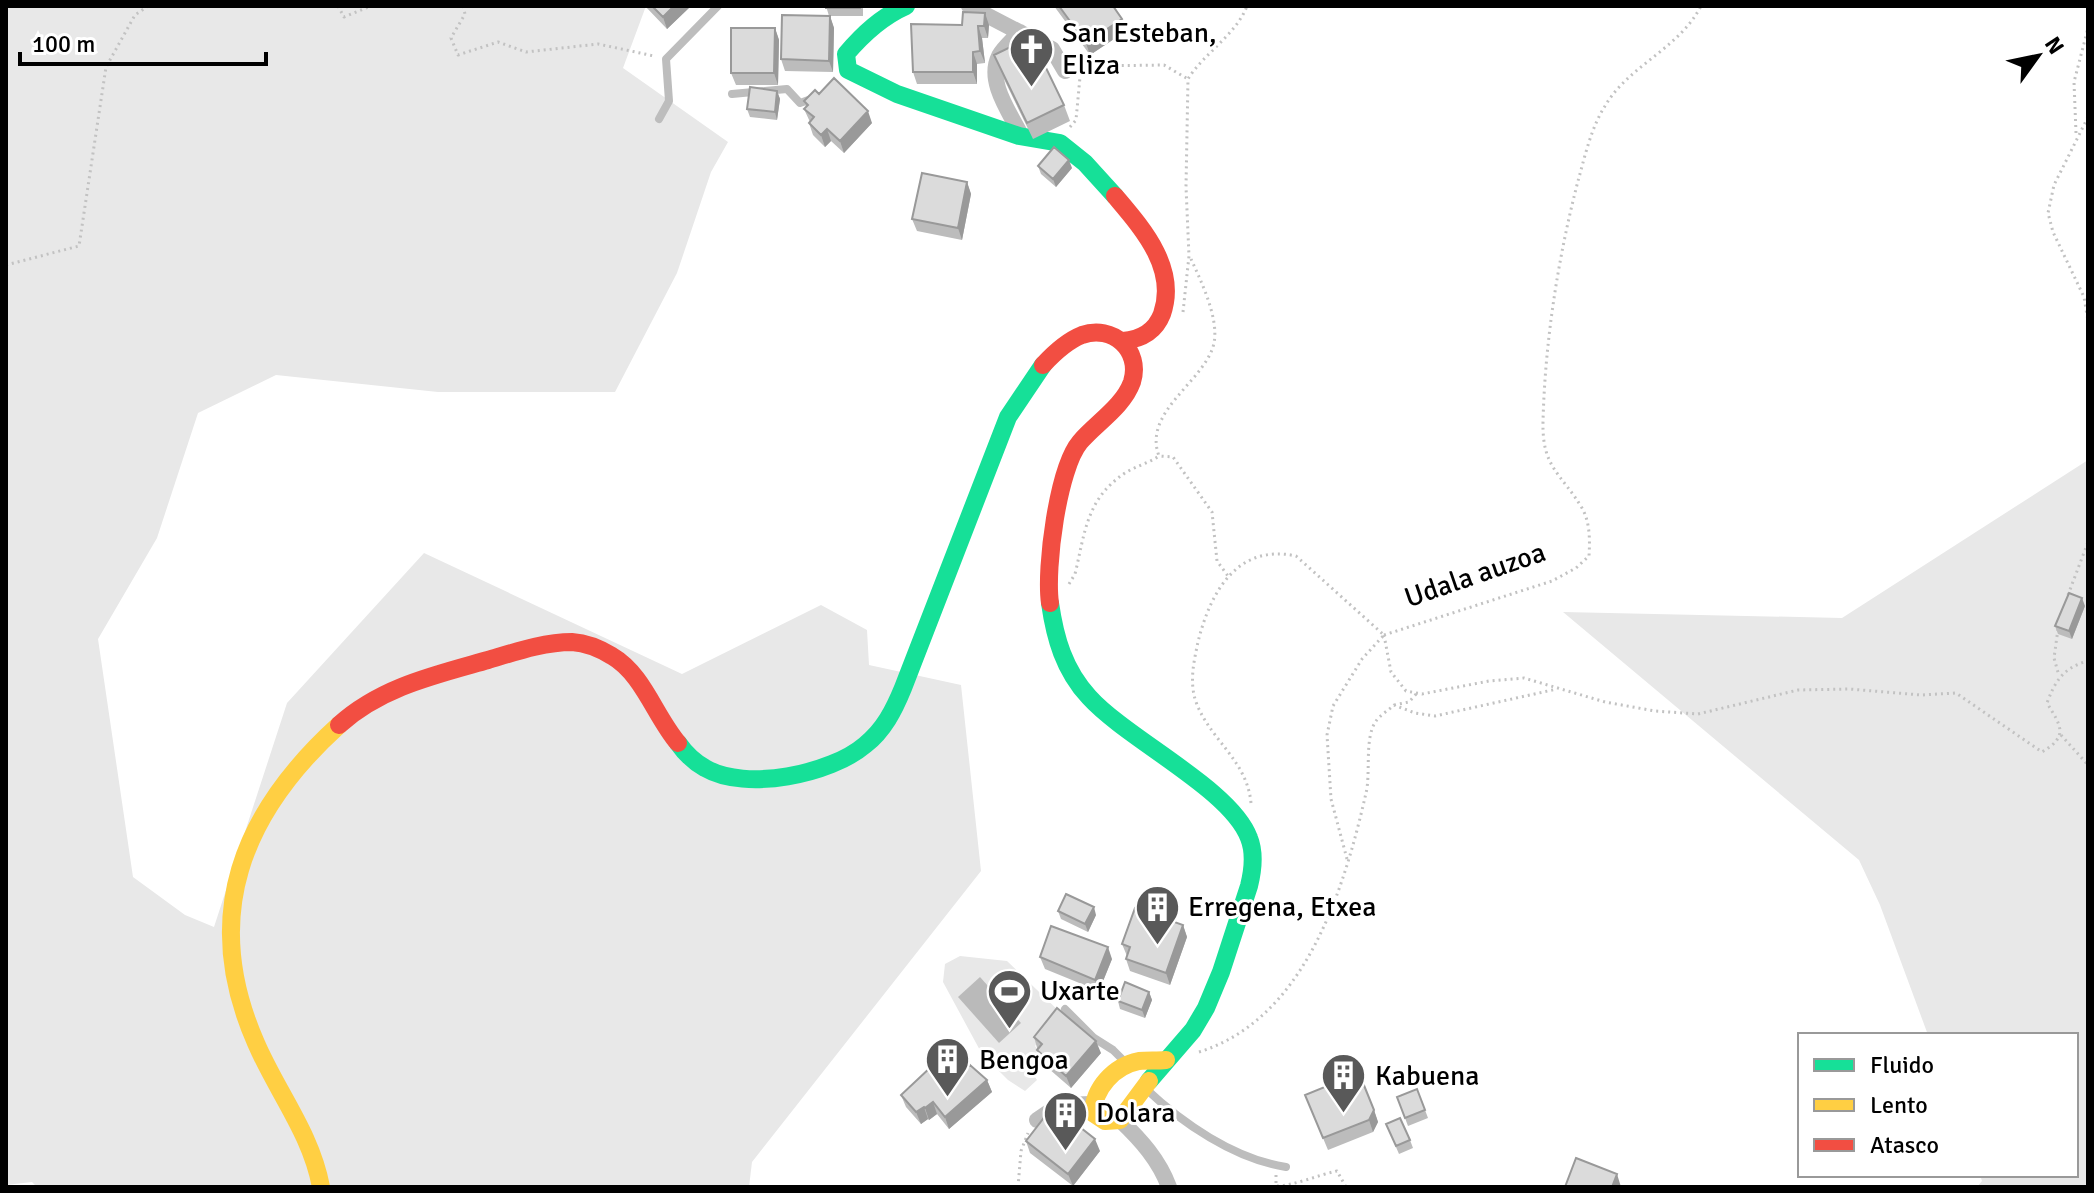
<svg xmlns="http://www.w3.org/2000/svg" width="2094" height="1193" font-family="Signika,sans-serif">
<rect width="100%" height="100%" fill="#fff"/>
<path fill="#e8e8e8" d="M6 6H646L623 68 728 142 711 172 677 273 615 392H438L276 375 198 413 157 538 98 639 133 877 185 915 214 927 287 703 424 553 682 674 821 605 867 630 869 665 961 685 981 871 752 1162 749 1187H37L32 1182 6 1185Z
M2088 460V1187H1977L1982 1181 1980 1175H2076V1035H1928L1880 905 1859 860 1563 612 1842 618Z
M960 956 1007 961 1063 1015 1035 1046 1047 1061 1033 1074 1037 1080 1025 1091 1008 1080 982 1054 943 982 945 964Z"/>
<path fill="#bababa" d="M980 977 1021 1023 999 1043 958 997Z"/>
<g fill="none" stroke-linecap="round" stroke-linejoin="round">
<path stroke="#c2c2c2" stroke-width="3" stroke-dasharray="2 4" stroke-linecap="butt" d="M338 6 344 17 371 6
M463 6 465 14 451 38 458 55 498 42 526 52 598 44 654 56
M1081 72 1095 66 1164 65 1188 79
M2088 117 2054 185 2048 213 2053 232 2084 297 2088 321
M1070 127 1076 120 1080 77
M2076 133 2074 82 2088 28
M1191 259C1201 281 1219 318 1214 343 1206 381 1142 411 1159 456L1173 457 1212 512 1217 561 1228 576
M6 265 79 246 106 67 135 15 148 6
M1183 312 1189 256 1186 187 1188 79C1204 53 1236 35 1247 6
M1069 584 1075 574C1085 533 1086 499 1125 473 1136 466 1149 463 1159 456
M2068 595 2088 542
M2058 629 2054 658 2059 676
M1384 635 1391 672 1406 691 1422 694 1489 681 1524 678 1605 702 1655 711 1698 714 1798 690 1849 689 1921 695 1956 693 2042 752C2069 736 2061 726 2047 703 2055 681 2064 667 2088 661
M1384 635 1552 581 1576 568 1589 556C1590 540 1590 522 1582 508 1561 473 1542 468 1543 422 1545 341 1558 258 1578 181 1585 156 1591 128 1605 106 1629 65 1679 49 1701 6
M1394 705 1409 702 1417 693
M2061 735 2088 765
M1251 803C1247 760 1210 740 1196 702 1189 682 1194 661 1198 642 1210 593 1237 543 1296 556L1384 635
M1347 859 1331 799 1327 735 1333 706 1362 659 1384 635
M1199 1052C1305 1019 1344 890 1366 793 1371 773 1364 738 1376 721 1380 715 1389 710 1394 705L1415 713 1435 716 1557 689
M1276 1175V1186C1293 1186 1318 1175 1337 1171L1346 1187
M1018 1187 1021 1151 1028 1133"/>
<path stroke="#bdbdbd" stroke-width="8" d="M732 94 787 89 800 103 814 98
M659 119 669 101 666 59 718 6
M1065 1009 1094 1038 1113 1050 1127 1064
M1145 1088C1182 1123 1234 1159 1286 1167"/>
<path stroke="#bdbdbd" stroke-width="16" d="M969 6 1052 49 1065 71
M1020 32C1013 40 1004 47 999 56 986 82 1011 114 1022 137
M1037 1120 1059 1105 1092 1104
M1120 1120C1141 1140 1159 1160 1169 1187"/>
<path stroke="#16e098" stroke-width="18" d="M906 6C881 17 863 34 846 54L848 70 897 94 1019 136 1060 143 1085 163 1115 196
M1050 603C1055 638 1064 670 1089 697 1128 740 1231 789 1249 838 1255 853 1253 870 1249 886L1221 972 1206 1008 1193 1030 1149 1081
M678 743C685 753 694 762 705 768 746 792 831 774 865 745 884 730 894 710 903 688L1008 417 1043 365"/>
<path stroke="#ffcf43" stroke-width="18" d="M1149 1081 1120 1120 1105 1121 1093 1113C1094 1088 1114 1066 1139 1061 1148 1060 1157 1061 1166 1060
M321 1187C311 1133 277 1092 256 1043 200 916 242 813 339 725"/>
<path stroke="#f24e42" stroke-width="18" d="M1115 196C1142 228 1178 268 1162 314 1155 332 1141 339 1123 341
M1043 365C1054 353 1067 341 1082 335 1112 324 1142 350 1132 382 1123 407 1096 423 1080 442 1058 468 1045 568 1050 603
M339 725C381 687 435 675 488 660 515 652 544 642 572 642 587 643 599 648 612 656 643 674 655 716 678 743"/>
</g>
<path fill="#bcbcbc" d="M645 6H691L667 29Z
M826 6H863V16H829Z
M1054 6H1113L1126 31 1090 55Z
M830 16 834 28 833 72 785 71 781 59Z
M962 25H989L988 38H982L985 63 977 64V84H917L913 72Z
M775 28 779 40 778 85H736L731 73Z
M994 55 1064 105 1070 121 1033 139 1000 71Z
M777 91 780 99 777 120 750 117 747 109Z
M819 94 872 123 844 153 831 141 825 147 813 135 809 123 810 122 804 109 806 107 804 101Z
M1038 166 1072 168 1056 187 1041 174Z
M967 182 971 194 962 240 917 231 912 219Z
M2085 606 2072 639 2058 634 2055 626Z
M1058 911 1096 915 1088 932 1061 919Z
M1183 925 1187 937 1170 985 1130 971 1126 959 1127 956 1122 944Z
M1040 957 1112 959 1099 991 1045 969Z
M1149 992 1152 1000 1145 1018 1120 1009 1118 1001Z
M1034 1037 1101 1053 1071 1088 1041 1062Z
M965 1069 987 1080 992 1092 949 1129 937 1114 929 1120 928 1119 921 1124 906 1107 901 1095Z
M1305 1095 1374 1110 1378 1122 1373 1132 1328 1150Z
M1397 1097 1425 1110 1428 1118 1408 1126Z
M1386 1124 1410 1140 1413 1148 1399 1154Z
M1026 1141 1100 1151 1073 1186 1030 1153Z"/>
<path fill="#999" d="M674 6H691L667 29 663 17Z
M985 13 989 25 988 38 984 26Z
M830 16 834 28 833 72 829 61Z
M1122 19 1126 31 1090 55 1086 43Z
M978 26 982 38 985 63 980 51Z
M775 28 779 40 778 85 774 73Z
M973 52 977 64V84L973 72Z
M777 91 780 99 777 120 775 112Z
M868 111 872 123 844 153 840 141Z
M827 129 831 141 825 147 821 135Z
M1069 160 1072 168 1056 187 1053 179Z
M967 182 971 194 962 240 958 228Z
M2082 598 2085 606 2072 639 2069 631Z
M1094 907 1096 915 1088 932 1085 924Z
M1183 925 1187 937 1170 985 1166 973Z
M1108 947 1112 959 1099 991 1095 980Z
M1149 992 1152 1000 1145 1018 1142 1010Z
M1096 1041 1101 1053 1071 1088 1066 1076Z
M987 1080 992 1092 949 1129 945 1117Z
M933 1102 937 1114 929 1120 925 1108Z
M924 1107 928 1119 921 1124 916 1112Z
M1374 1110 1378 1122 1373 1132 1369 1120Z
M1095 1139 1100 1151 1073 1186 1068 1174Z
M1617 1174 1621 1187H1612Z"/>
<path fill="#dbdbdb" stroke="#999" stroke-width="2" d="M652 6H674L663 17Z
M826 6H860V8H826Z
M1059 6H1113L1122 19 1086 43Z
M963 12 985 13 984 26H978L980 51 973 52V72H913L911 24 962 25Z
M782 15 830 16 829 61 781 59Z
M731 28H775L774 73H731Z
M1031 37 1064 105 1027 123 994 55Z
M834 78 868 111 840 141 827 129 821 135 809 123 814 117 804 109 808 105 804 101 815 90 819 94Z
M750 87 777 91 775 112 747 109Z
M1054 147 1069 160 1053 179 1038 166Z
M922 173 967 182 958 228 912 219Z
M2069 593 2082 598 2069 631 2055 626Z
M1066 894 1094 907 1085 924 1058 911Z
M1135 908 1183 925 1166 973 1126 959 1130 947 1122 944Z
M1051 926 1108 947 1095 980 1040 957Z
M1125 982 1149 992 1142 1010 1118 1001Z
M1057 1008 1096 1041 1066 1076 1037 1050 1042 1044 1034 1037Z
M948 1051 965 1069 970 1065 987 1080 945 1117 933 1102 925 1108 924 1107 916 1112 901 1095Z
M1359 1073 1374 1110 1369 1120 1323 1138 1305 1095Z
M1417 1089 1425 1110 1405 1118 1397 1097Z
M1053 1106 1095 1139 1068 1174 1026 1141Z
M1400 1118 1410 1140 1396 1146 1386 1124Z
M1576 1158 1617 1174 1612 1187H1565Z"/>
<defs>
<symbol id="church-pin" viewBox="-11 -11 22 30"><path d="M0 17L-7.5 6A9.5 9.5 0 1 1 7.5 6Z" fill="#595959" stroke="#fff"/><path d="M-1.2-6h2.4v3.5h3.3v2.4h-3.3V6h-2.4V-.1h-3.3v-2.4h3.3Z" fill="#fff"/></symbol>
<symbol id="building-pin" viewBox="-11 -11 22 30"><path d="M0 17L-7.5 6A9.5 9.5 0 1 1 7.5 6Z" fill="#595959" stroke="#fff"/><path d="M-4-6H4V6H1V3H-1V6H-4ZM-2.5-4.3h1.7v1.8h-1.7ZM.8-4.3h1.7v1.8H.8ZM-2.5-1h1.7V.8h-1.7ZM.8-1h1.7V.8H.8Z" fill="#fff"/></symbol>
<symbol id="stadium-pin" viewBox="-11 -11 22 30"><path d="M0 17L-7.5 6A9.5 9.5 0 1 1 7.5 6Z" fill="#595959" stroke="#fff"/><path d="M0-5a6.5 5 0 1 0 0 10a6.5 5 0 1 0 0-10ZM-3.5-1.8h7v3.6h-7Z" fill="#fff"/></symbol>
</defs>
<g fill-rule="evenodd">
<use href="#church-pin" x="1006" y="24" width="51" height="69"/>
<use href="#building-pin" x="1132" y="882" width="51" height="69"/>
<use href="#stadium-pin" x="984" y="966" width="51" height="69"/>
<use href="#building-pin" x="922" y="1034" width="51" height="69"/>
<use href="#building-pin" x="1318" y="1050" width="51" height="69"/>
<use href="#building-pin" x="1040" y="1088" width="51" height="69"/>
</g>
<g text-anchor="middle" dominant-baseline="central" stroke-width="6" stroke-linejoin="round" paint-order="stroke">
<g font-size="28" fill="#000" stroke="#fff" text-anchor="start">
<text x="1062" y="33">San Esteban,<tspan x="1062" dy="32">Eliza</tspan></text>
<text x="1188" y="907">Erregena, Etxea</text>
<text x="1040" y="991">Uxarte</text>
<text x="979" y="1060">Bengoa</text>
<text x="1375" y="1076">Kabuena</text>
<text x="1096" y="1113">Dolara</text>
</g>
<g font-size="28" fill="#000" stroke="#fff">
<text transform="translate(1475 575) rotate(-19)">Udala auzoa</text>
</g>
</g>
<rect width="2094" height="1193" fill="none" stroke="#000000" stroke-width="16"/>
<rect x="1798" y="1033" width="280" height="144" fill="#ffffff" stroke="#999999" stroke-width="2"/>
<rect x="1814" y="1059" width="40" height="12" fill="#16e098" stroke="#999999" stroke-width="2"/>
<text x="1870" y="1073" font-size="24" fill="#000000">Fluido</text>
<rect x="1814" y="1099" width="40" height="12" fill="#ffcf43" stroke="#999999" stroke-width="2"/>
<text x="1870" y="1113" font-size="24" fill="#000000">Lento</text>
<rect x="1814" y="1139" width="40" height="12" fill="#f24e42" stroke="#999999" stroke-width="2"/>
<text x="1870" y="1153" font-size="24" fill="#000000">Atasco</text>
<g transform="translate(2038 56) rotate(57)" stroke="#ffffff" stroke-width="6" paint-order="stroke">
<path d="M0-6L14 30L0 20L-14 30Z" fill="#000000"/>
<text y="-12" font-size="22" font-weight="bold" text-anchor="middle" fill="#000000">N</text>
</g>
<path d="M20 52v12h246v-12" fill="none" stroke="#000000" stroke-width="4"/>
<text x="32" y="52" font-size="24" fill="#000000" stroke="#ffffff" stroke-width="6" paint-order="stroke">100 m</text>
</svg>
